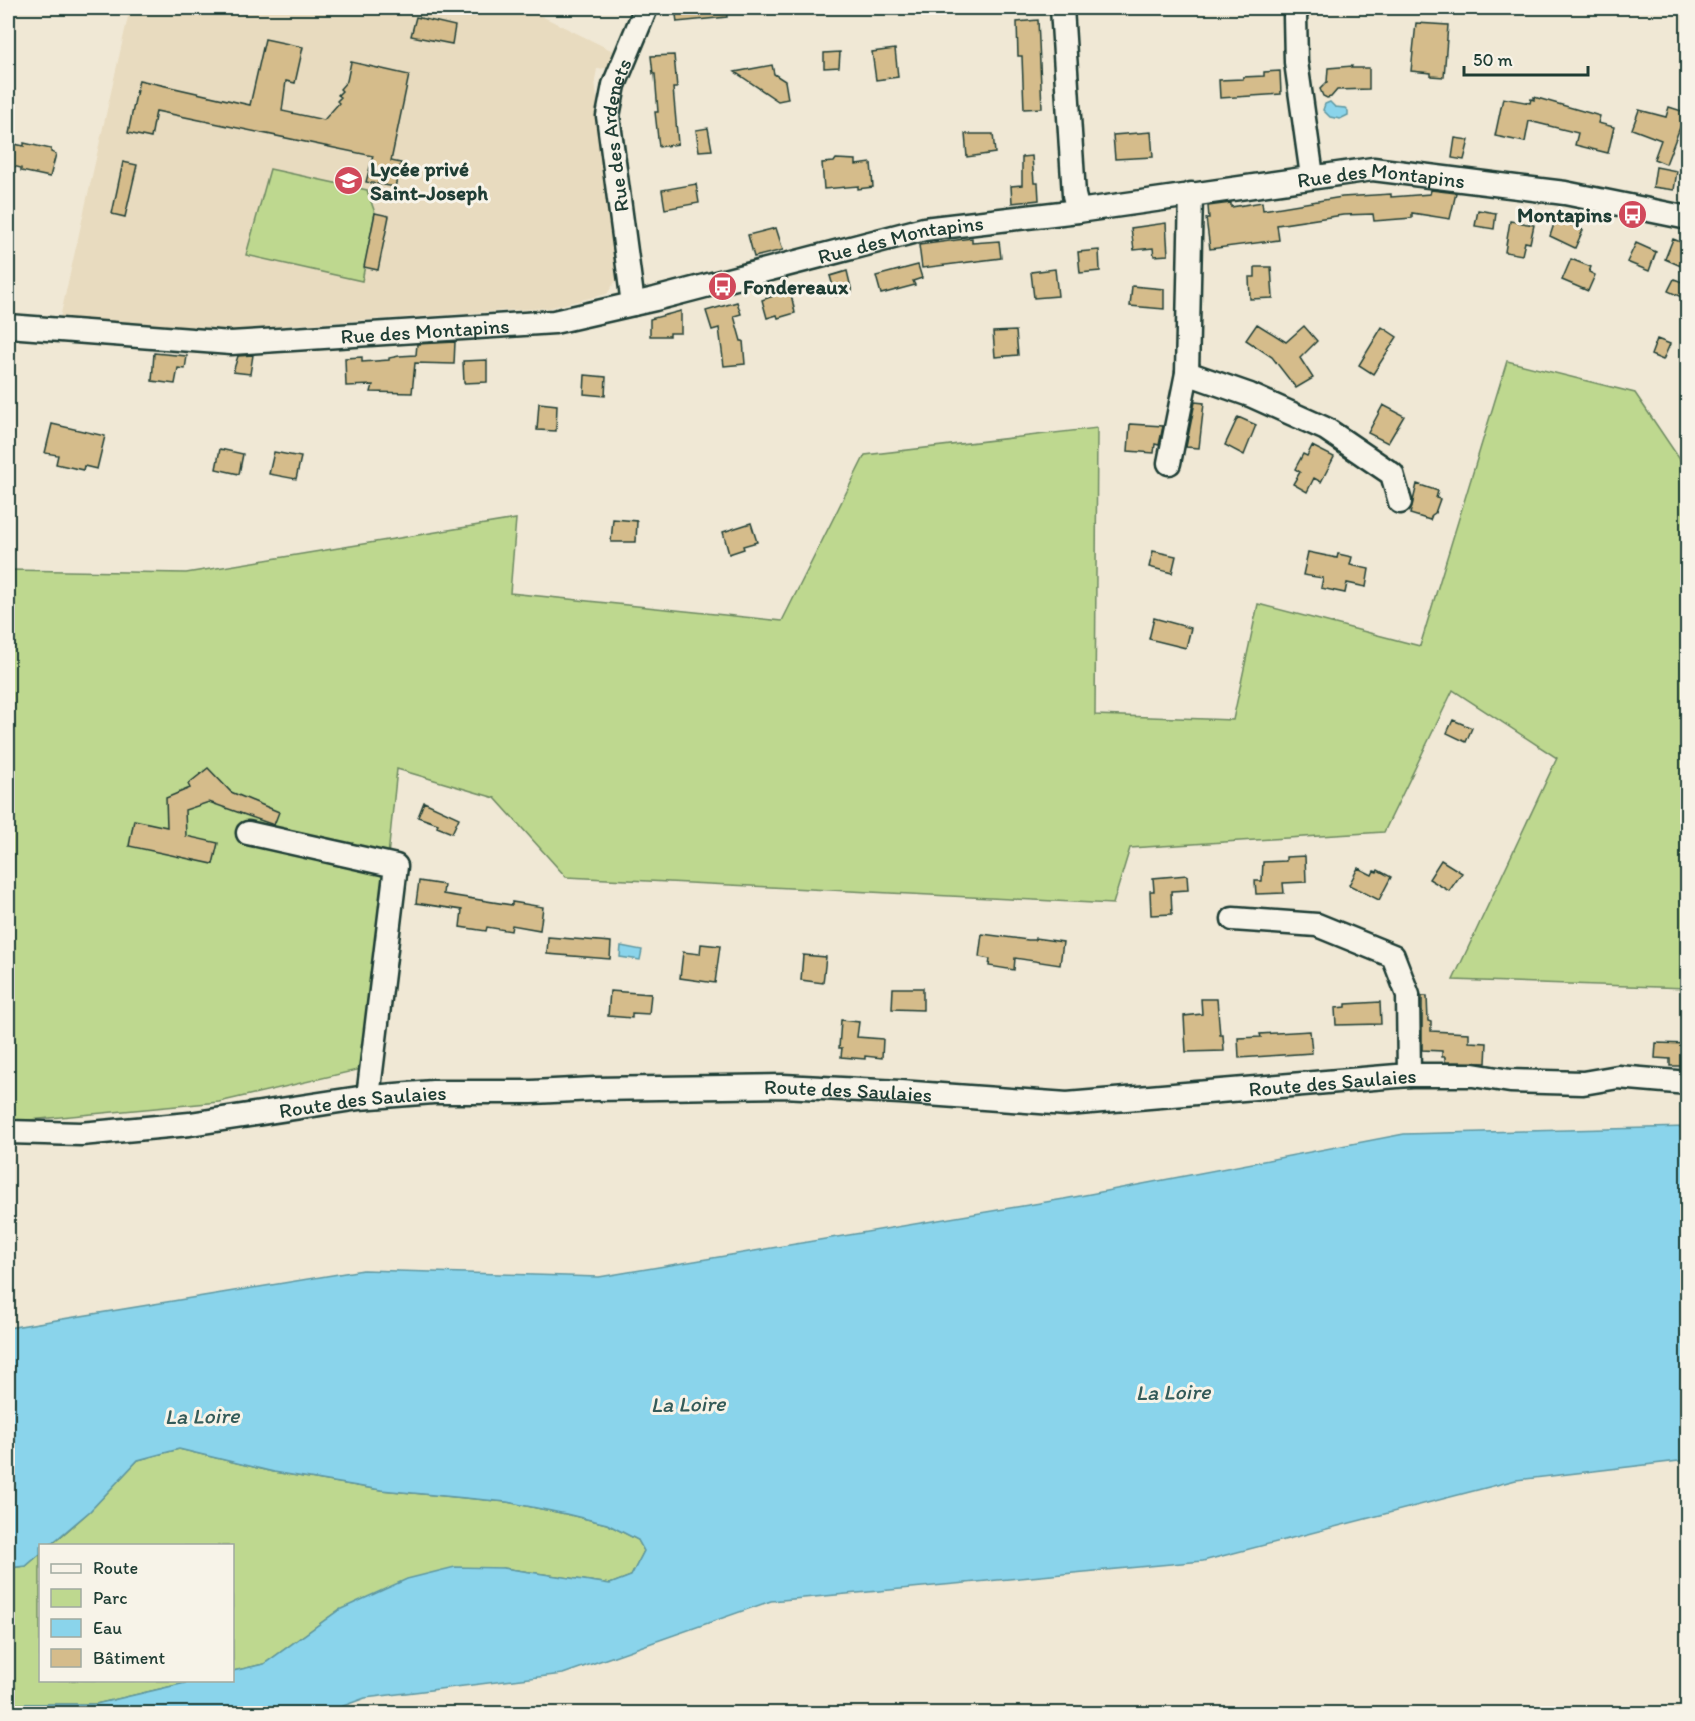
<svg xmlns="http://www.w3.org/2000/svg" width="1695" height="1721" font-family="Itim,sans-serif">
<rect width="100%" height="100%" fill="#f0e8d5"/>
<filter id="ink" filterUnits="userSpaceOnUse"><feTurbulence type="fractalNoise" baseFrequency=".0167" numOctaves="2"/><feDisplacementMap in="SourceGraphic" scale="12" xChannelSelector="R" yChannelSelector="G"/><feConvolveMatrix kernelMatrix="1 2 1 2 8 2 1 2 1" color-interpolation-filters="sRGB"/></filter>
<g filter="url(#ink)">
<path fill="#e8dbbf" d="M130 8H525L613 51 607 68 597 69 595 80 617 279 607 294 548 308 289 325 231 333 60 318Z"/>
<path fill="#bed88f" stroke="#6e8a62" stroke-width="1.5" d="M270 169 367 190 375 213 362 281 246 255Z
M1507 361 1635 393 1687 470V988L1453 980 1557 758 1453 690 1384 832 1130 848 1113 904 566 877 495 798 397 769 366 1068 219 1102 8 1122V570L186 573 516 519 510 593 782 621 865 455 1097 428 1095 715 1233 720 1258 604 1420 646Z
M179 1449 274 1472 381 1490 507 1502 566 1514 607 1524 638 1540 644 1551 631 1576 610 1584 503 1568 339 1610 264 1664 233 1671 232 1546H50L90 1511 138 1460Z
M40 1554V1680L194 1681 96 1704H8V1568L26 1566Z"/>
<path fill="#8ad4eb" stroke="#5f98a2" stroke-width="1.5" d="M1330 102 1335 107 1345 108 1348 111V115L1340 119 1330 117 1323 110 1325 104Z
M621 946 642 950 640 960 620 957Z
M1687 1127V1460L1516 1480 1203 1561 771 1601 563 1674 365 1698 324 1713H8V1704H96L194 1681 232 1680 233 1671 264 1664 339 1610 407 1579 455 1567 503 1568 610 1584 631 1576 644 1551 638 1540 607 1524 566 1514 507 1502 381 1490 274 1472 179 1449 138 1460 90 1511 50 1545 40 1546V1554L26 1566 8 1568V1328L363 1270 599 1277 1064 1199 1404 1134Z"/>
<path fill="#d5bc8b" stroke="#1f3d34" stroke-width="1.5" d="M675 8H726L727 17 677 22Z
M416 17 455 26 452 44 411 36Z
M1038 20 1042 108 1024 109 1022 56H1018L1017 22Z
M1416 23 1448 25 1444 77 1431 76V73L1411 71Z
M265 39 303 47 295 83 286 81 282 111 324 120 339 103 337 101 341 97 338 95 342 91 340 89 347 81 351 62 409 75 391 161 401 163 395 187 366 182 373 156 156 111 151 138 128 133 139 80 250 105Z
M895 49 898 77 876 80 872 52Z
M840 52 839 67 824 68V53Z
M674 55 677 88H673L678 144 659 147 655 112H658L655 74H653L651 56Z
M772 65 774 74 785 81 788 99 778 101 735 72Z
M1352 66 1351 68H1369V89L1337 90 1331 97 1327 98 1323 96 1320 89 1327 82 1328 68Z
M1280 71 1281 94 1220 98 1219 80 1243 79V77L1264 76V72Z
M1534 97 1600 116 1598 123 1614 127 1608 153 1575 145 1578 133 1529 121 1525 142 1495 136 1503 98 1530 103 1531 99 1534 100Z
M1669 107 1688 113V127L1681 125 1666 164 1654 159 1661 140 1632 129 1639 110 1666 117Z
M708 128 712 150 699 151 696 130Z
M1151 132 1153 157 1115 159 1113 135Z
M965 134H993L995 153 967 157Z
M1455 138 1469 140 1464 160 1452 158Z
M24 143 51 149V152L56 154 50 177 21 171V168L9 165 14 144 24 146Z
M1032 156 1034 183H1038L1039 200 1012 203 1011 186 1022 185V157Z
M836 159 856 160V165L871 163 873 187 858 189V186L824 189 822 163 834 162Z
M123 162 137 165 125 217 112 214Z
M1656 167 1677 171 1674 190 1653 187Z
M696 184 699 203 665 209 662 190Z
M1431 190 1456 193 1450 219 1412 213V218L1374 221 1373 214 1343 215 1277 225 1279 240 1210 249 1206 218H1209L1208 206 1231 203V207L1262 202 1263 210 1342 197 1391 194V197L1430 194Z
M1478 210 1496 213 1494 229 1475 226Z
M375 213 389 216 378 270 364 267Z
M1556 218 1583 230 1575 248 1550 236Z
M1510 221 1534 225 1530 243 1525 242 1522 255 1505 252Z
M1166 223 1168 255 1154 256 1153 248 1134 250 1131 228Z
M776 228 783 250 754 257 748 235Z
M972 238V243L999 241 1001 258 922 268 919 245Z
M1673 239 1688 245V269L1665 259Z
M1636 243 1656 252 1649 271 1627 262Z
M1099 250 1100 271 1080 273 1078 252Z
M1571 259 1591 267 1589 272 1595 275 1588 291 1562 280Z
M918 265 922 278 913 281 915 285 881 294 876 276Z
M1255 267H1271L1273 298 1250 299 1249 277H1255Z
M1055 269 1058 296 1034 298 1031 272Z
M847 271 852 292 836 296 830 276Z
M1674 279 1688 284V300L1668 291Z
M1132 286 1164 289V309L1130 306Z
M790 289 795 313 778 318 777 315 767 318 762 300 773 296 772 294Z
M737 302 741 314 734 316 741 341H743L745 364 724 366 719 328 712 330 706 311Z
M681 311V333H670V336H650V319Z
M1257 324 1286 342 1304 326 1317 341 1300 358 1313 378 1296 388 1272 357 1246 340Z
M1382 327 1397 337 1373 374 1359 365Z
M1016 331 1018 355 995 357 993 332Z
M1657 339 1670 344 1663 360 1651 355Z
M455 342 454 364 415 363 412 393 371 392 373 385 346 386 345 358 362 357V362L389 360V358L399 356 416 355 417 344Z
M154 353 187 356 185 369 178 368 175 384 152 381Z
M253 355 250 374 233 372 238 356Z
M487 360V382L464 383 463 361Z
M585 375 606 377 605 396 584 394Z
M1195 402 1204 403 1199 448 1186 447Z
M539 403 557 405 556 431 537 430Z
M1383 405 1404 416 1388 443 1368 433Z
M1238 417 1256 425 1244 455 1225 445Z
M52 424 105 436 97 469 84 466 83 470 56 464 58 455 45 453Z
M1130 424 1163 426 1159 445 1155 444 1154 453 1128 451Z
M1312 446 1334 457 1321 482 1314 478 1307 492 1293 484 1300 472 1295 469 1303 454 1307 456Z
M220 449 243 454 239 474 216 469Z
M274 452 301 457 296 479 269 474Z
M1417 484 1438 491 1436 498 1440 499 1435 513 1432 515 1430 520 1410 514Z
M613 519 637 521 636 542H611Z
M751 523 757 542 743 546 744 549 729 554 723 532Z
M1153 551 1176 556 1172 573 1149 567Z
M1308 552 1337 558 1338 554 1352 557 1350 565 1369 569 1366 587 1347 583 1345 593 1321 588 1323 578 1303 575Z
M1154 618 1191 628 1186 648 1149 639Z
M1453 720 1472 728 1466 742 1447 733Z
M208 768 231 792 279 812 274 825 209 802 185 810 186 836 218 843 213 864 129 846 134 820 167 827 166 798 190 788 188 784Z
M424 802 459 818 452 833 437 827 438 824 418 817Z
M1305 856 1306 882 1283 883 1284 893 1256 894 1255 881H1262L1263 862 1286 861V857Z
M1441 860 1462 873 1449 891 1429 879Z
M1358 868 1372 875 1374 871 1377 872 1378 870 1391 877 1379 900 1349 885Z
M1187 875 1188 890 1171 891 1172 914 1151 915 1150 891H1154L1153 878Z
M419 881 444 885 443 894 512 905V902L543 907 540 930 512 925 511 931 487 927 486 931 460 927 462 910 416 903Z
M982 934 1028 940H1035V938L1063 942 1060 965 1015 958 1014 970 989 966 990 959 979 957Z
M548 937 611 942 610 959 547 954Z
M701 944 720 946 715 983 680 978 683 952 700 954Z
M803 955 826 957 823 983 801 980Z
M893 988H923V1010L892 1009Z
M610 991 651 994 649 1014 632 1013V1018L608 1016Z
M1422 996H1427L1428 1021 1431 1022V1031L1469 1033V1042L1487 1043 1486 1063 1445 1062V1057H1442V1051L1422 1050Z
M1201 999H1217L1220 1035H1223L1224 1051 1186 1052 1184 1016 1202 1014Z
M1380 1002 1381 1024 1336 1025 1335 1008 1346 1007V1004Z
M841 1020 859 1022 857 1037 883 1039 882 1058 865 1056V1059L841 1057 842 1048H839Z
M1310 1031 1312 1053 1239 1058 1238 1038 1261 1037 1260 1034Z
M1656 1043 1688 1044V1066H1670V1059L1655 1058Z"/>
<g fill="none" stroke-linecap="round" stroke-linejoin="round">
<defs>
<g id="minor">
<path d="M1062 8 1074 195 1078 211"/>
<path d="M1298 8 1295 16 1296 62 1312 176"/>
<path id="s1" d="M633 304 608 116 614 85 646 8"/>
<path id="s2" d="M8 326 231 343 554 322 655 299 924 229 1078 211 1373 169 1565 193 1688 218"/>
<path d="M1187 373 1250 395 1326 429 1392 474 1400 502"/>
<path d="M1169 463 1187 373 1191 194"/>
<path d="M248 833 396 866 368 1097"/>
<path d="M1233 919 1317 925 1393 956 1408 995 1409 1075"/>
<path id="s3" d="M8 1132 81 1134 190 1124 359 1098 433 1092H532L595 1089 783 1086 900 1092 1067 1104 1409 1075H1473L1510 1081 1583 1083 1618 1077 1688 1083"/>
</g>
</defs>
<use href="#minor" stroke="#1f3d34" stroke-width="27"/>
<use href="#minor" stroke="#f7f3e8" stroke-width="22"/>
</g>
</g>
<defs>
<symbol id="school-disc" viewBox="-11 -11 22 22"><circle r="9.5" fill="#d1495b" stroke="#f7f3e8"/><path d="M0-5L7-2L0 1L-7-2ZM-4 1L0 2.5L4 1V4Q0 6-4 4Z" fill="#fff"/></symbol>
<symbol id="bus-disc" viewBox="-11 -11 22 22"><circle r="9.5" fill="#d1495b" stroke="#f7f3e8"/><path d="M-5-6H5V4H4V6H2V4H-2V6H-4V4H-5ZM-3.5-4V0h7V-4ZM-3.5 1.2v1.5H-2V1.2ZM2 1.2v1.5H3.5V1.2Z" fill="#fff"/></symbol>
</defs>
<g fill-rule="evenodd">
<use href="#school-disc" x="332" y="164" width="33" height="33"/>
<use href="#bus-disc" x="1616" y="198" width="33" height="33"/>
<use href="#bus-disc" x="706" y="270" width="33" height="33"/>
</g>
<g text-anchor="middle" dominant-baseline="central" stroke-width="6" stroke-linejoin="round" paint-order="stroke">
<g font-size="21" fill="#1f3d34" stroke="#f7f3e8">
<text stroke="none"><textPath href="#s1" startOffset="171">Rue des Ardenets</textPath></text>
<text stroke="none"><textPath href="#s2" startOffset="1390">Rue des Montapins</textPath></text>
<text stroke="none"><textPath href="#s2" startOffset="904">Rue des Montapins</textPath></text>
<text stroke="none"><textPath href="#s2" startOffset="418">Rue des Montapins</textPath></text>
<text stroke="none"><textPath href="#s3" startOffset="1329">Route des Saulaies</textPath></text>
<text stroke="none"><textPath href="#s3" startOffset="843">Route des Saulaies</textPath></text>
<text stroke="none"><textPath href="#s3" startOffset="357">Route des Saulaies</textPath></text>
</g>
<g font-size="21" font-weight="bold" fill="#1f3d34" stroke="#f7f3e8" text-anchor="start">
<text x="370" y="168">Lycée privé<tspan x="370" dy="24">Saint-Joseph</tspan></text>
<text x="1612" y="214" text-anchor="end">Montapins</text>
<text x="743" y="286">Fondereaux</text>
</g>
<g font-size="22" font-style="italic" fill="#345b59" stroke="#f7f3e8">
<text transform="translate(1173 1392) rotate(-1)">La Loire</text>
<text transform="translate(688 1404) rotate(-1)">La Loire</text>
<text transform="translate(202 1416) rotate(-1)">La Loire</text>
</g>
</g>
<rect width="1695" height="1721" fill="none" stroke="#f7f3e8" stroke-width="30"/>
<rect x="15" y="15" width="1665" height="1691" fill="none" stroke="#1f3d34" stroke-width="2" filter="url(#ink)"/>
<rect x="39" y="1544" width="195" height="138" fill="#f7f3e8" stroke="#a1aaa0" stroke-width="1.5"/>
<rect x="51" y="1564" width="30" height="9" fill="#f7f3e8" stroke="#a1aaa0" stroke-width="1.5"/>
<text x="93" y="1574" font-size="18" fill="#1f3d34">Route</text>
<rect x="51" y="1589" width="30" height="18" fill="#bed88f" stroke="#a1aaa0" stroke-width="1.5"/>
<text x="93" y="1604" font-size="18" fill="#1f3d34">Parc</text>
<rect x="51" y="1619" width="30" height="18" fill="#8ad4eb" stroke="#a1aaa0" stroke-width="1.5"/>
<text x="93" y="1634" font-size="18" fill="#1f3d34">Eau</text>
<rect x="51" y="1649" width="30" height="18" fill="#d5bc8b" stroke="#a1aaa0" stroke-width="1.5"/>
<text x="93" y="1664" font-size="18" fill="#1f3d34">Bâtiment</text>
<path d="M1464 66v9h124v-9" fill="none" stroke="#1f3d34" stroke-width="3"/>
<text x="1473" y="66" font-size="18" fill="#1f3d34" stroke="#f7f3e8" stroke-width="4.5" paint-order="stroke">50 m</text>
</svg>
